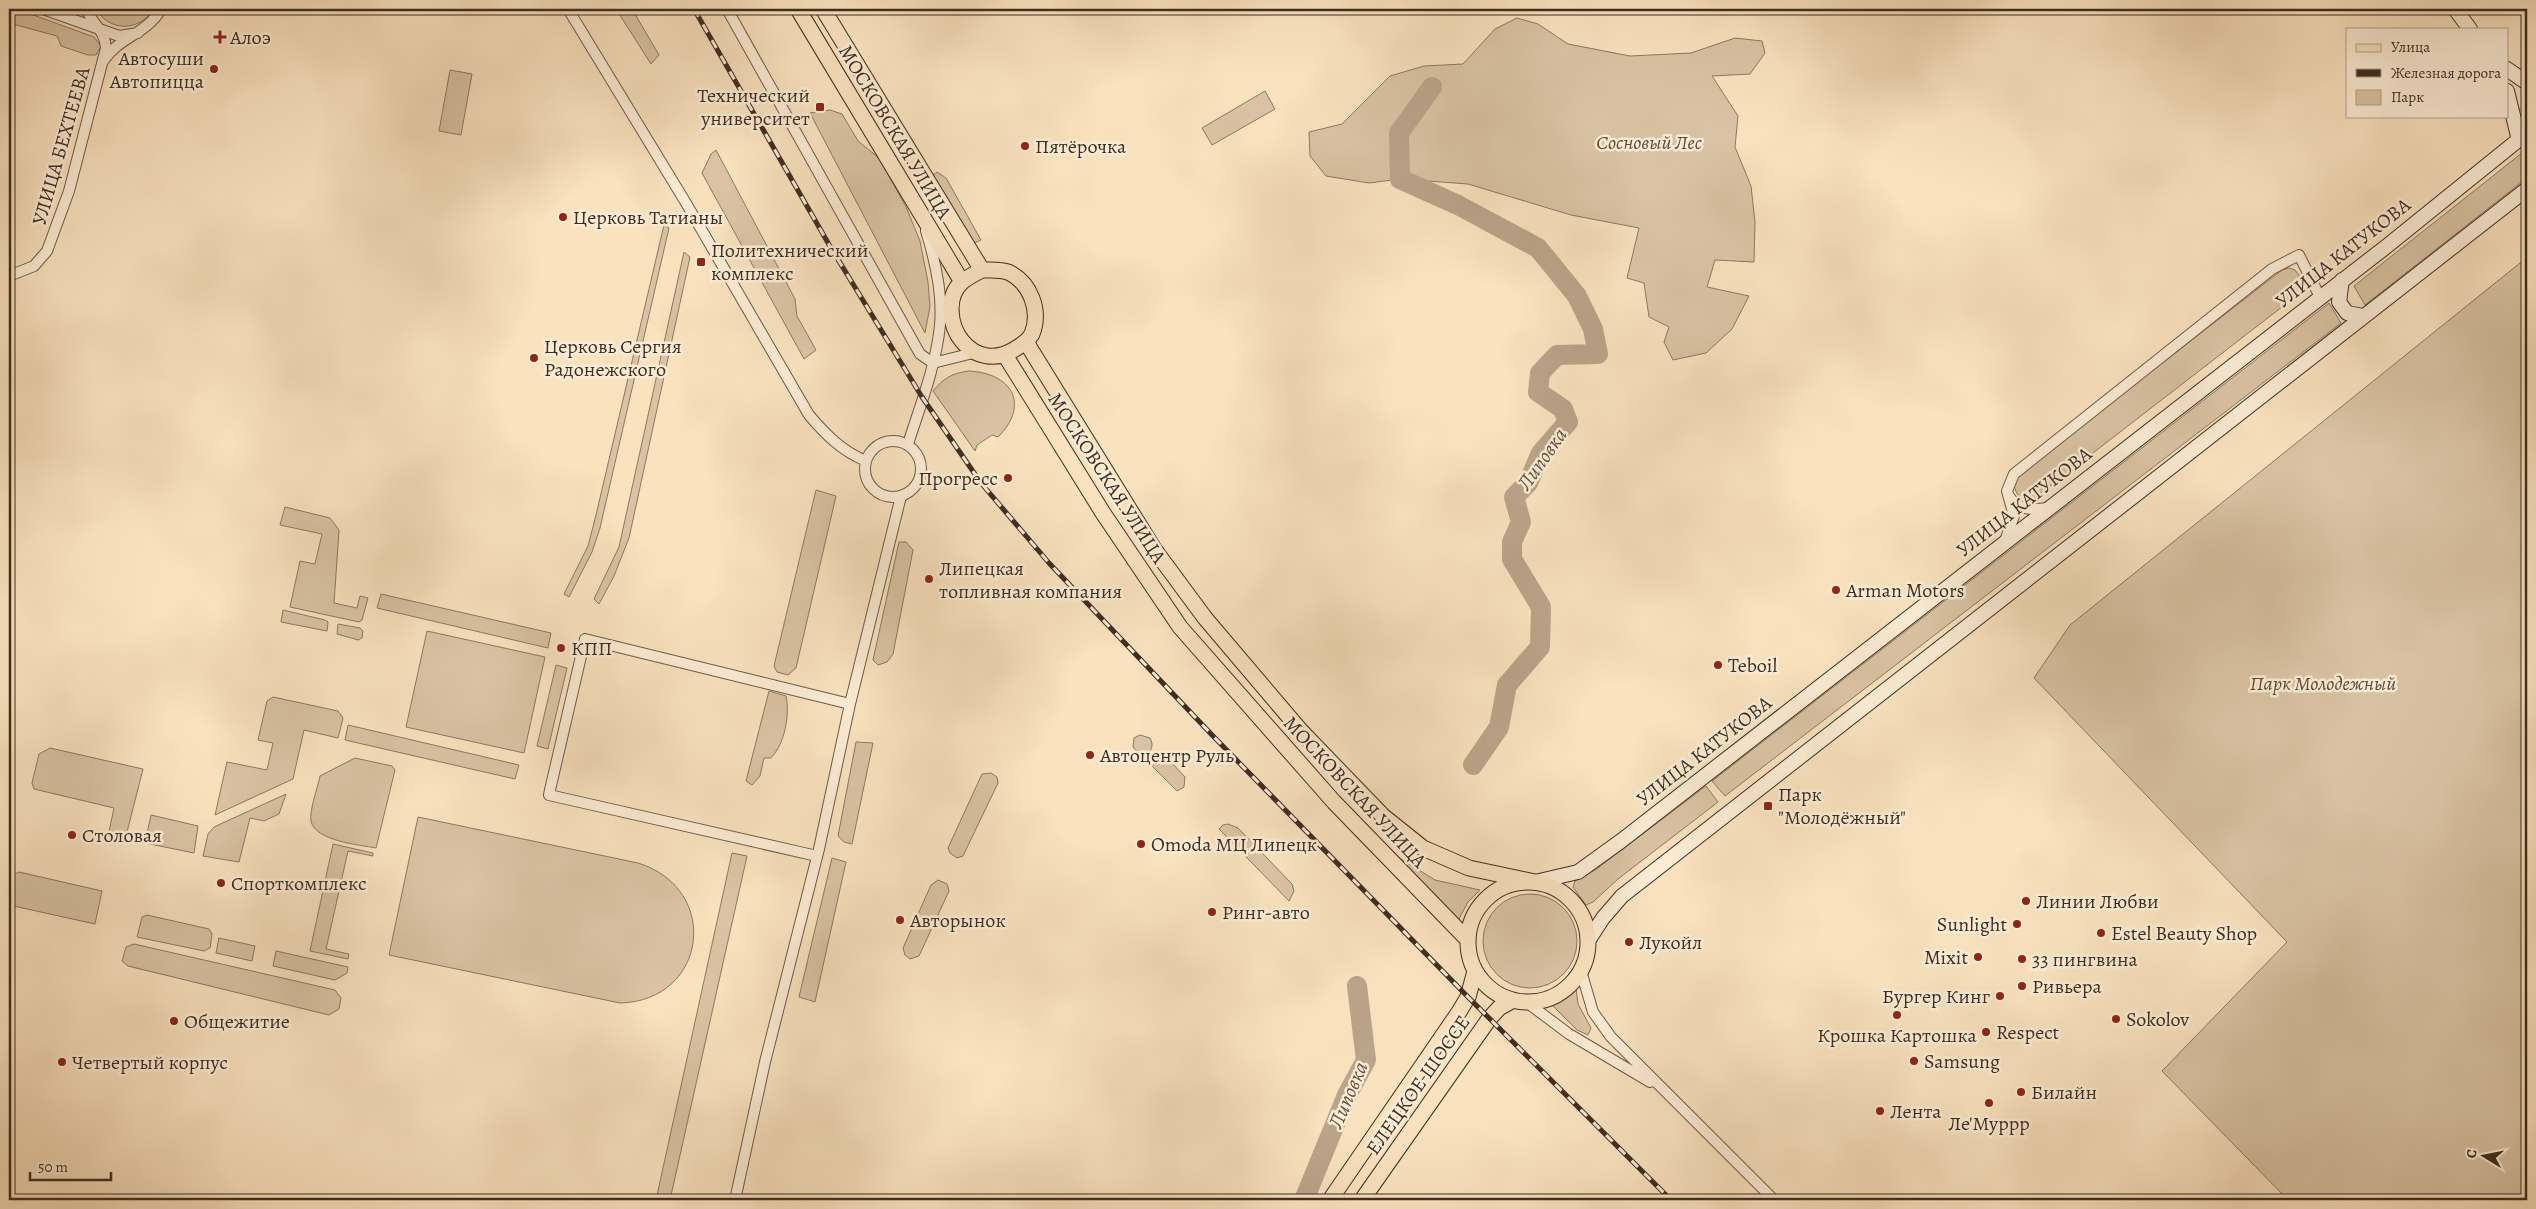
<svg xmlns="http://www.w3.org/2000/svg" width="2536" height="1209" font-family="Alegreya,serif">
<rect width="100%" height="100%" fill="#fae2bf"/>
<filter id="stains"><feTurbulence type="fractalNoise" baseFrequency=".004" numOctaves="4"/><feColorMatrix values="0 0 0 0 .2 0 0 0 0 .09 0 0 0 0 .02 0 0 0 .5 -.17"/></filter>
<radialGradient id="worn" r=".72"><stop offset=".6" stop-color="#630" stop-opacity="0"/><stop offset="1" stop-color="#630" stop-opacity=".3"/></radialGradient>
<path fill="#dac3a4" stroke="#8c7863" d="M9 9H17L94 37 101 46 96 55H88L61 46 57 36 9 23Z
M96 9H153C140 32 109 32 96 9Z
M616 9H632L659 55 651 64Z
M1517 18 1538 24 1568 44 1630 56 1691 53 1735 38 1762 41 1765 53 1750 74 1712 76 1738 116 1735 147 1751 186 1755 222 1754 262 1715 260 1707 287 1749 296 1732 329 1706 353 1673 360 1664 342 1669 327 1649 317 1644 283 1627 278 1639 228 1571 215 1468 184 1400 179 1369 183 1326 176 1310 156 1309 132 1342 124 1390 76 1424 66 1463 64 1495 29Z
M450 70 472 74 461 135 439 131Z
M1265 91 1275 109 1212 145 1202 128Z
M830 110 842 114 858 141 879 158 906 207 920 241 928 282 930 306 925 333 810 113Z
M2527 149V178L2365 305 2354 286Z
M716 150 795 299 797 316 816 350 804 359 702 173 711 154Z
M937 172 946 178 981 240 974 243 932 176Z
M664 225 669 228 600 528 592 552 569 597 564 594 588 546 596 515Z
M684 252 690 257 629 538 614 576 599 604 594 599 619 547Z
M2525 259 2527 262V1200H2288L2162 1071 2287 942 2034 678 2070 625Z
M2289 268 2295 270 2304 282 2303 288 2291 300 2032 500C2019 501 2014 492 2014 481L2018 475 2282 270Z
M2329 303 2341 323 1725 796 1712 781Z
M969 371C1011 373 1031 404 998 437L992 435 977 445 975 451 933 391C944 378 952 373 969 371Z
M816 490 836 496 796 668 788 675 777 672 774 666Z
M285 507 330 518 339 530 334 603 357 608 360 596 368 598 362 620 359 622 290 607 300 561 315 564 322 534 280 525Z
M899 542H906L913 550 893 654 887 662 878 665 873 660Z
M381 594 551 633 548 648 377 608Z
M283 610 325 620 328 622 327 631 281 622Z
M338 624 360 628 363 631 362 638 358 640 337 634Z
M427 631 545 657 524 753 406 727Z
M556 665 567 668 548 749 537 746Z
M769 691 786 696C790 715 785 743 771 758H764L760 776 752 785 746 781Z
M273 697 338 711 343 718 338 738 304 730 293 779 215 815 227 762 267 770 273 743 258 740 267 701Z
M348 725 519 765 515 779 345 740Z
M1140 735 1150 738C1155 747 1150 752 1143 758L1133 747 1134 738Z
M856 742 873 743 852 844 844 842 838 836Z
M50 748 143 769 125 840 108 836 114 808 34 789 32 783 39 754Z
M355 758 392 766 395 770 376 848C360 845 315 841 311 821 309 811 318 787 320 776Z
M1161 759 1170 761 1185 777 1184 787 1177 791 1152 766Z
M991 773 997 777 998 783 963 856 957 858 950 853 948 848 982 774Z
M1706 786 1718 802 1618 879 1593 902 1586 905 1573 887 1575 881 1595 870Z
M286 794 279 814 264 821 250 818 239 862 203 856 208 834 214 827Z
M151 815 198 826 194 853 145 843Z
M418 817 638 863C722 889 707 1001 620 1003L389 955Z
M1228 824 1238 828 1292 884 1294 891 1289 901 1219 829 1223 825Z
M333 844 373 853V856L348 851 326 949 349 954 348 959 310 951Z
M732 853 747 856 670 1200H656Z
M1396 856 1435 880 1480 890 1468 902 1459 919Z
M832 858 846 862 815 1002 799 997Z
M19 872 102 891 95 924 9 905V877Z
M938 880 947 884 949 891 919 956 910 959 905 955 903 948 931 885Z
M1483 941a47 47 0 1 1 94 0a47 47 0 1 1-94 0Z
M147 915 209 929 212 934 210 948 204 951 137 937 142 917Z
M219 938 255 946 252 961 216 953Z
M134 944 335 990 341 998 339 1009 329 1015 128 966 122 961 126 947Z
M276 951 348 967 347 973 335 980 273 966Z
M1576 988 1578 1004 1591 1028 1588 1035 1577 1030 1551 1004Z"/>
<g fill="none" stroke-linecap="round" stroke-linejoin="round">
<path stroke="#baa48a" stroke-width="20" d="M1432 87 1399 133 1400 179 1458 205 1538 248 1577 296 1593 329 1598 354 1557 355 1540 373 1538 392 1563 409 1568 422 1541 453 1528 483 1514 497 1521 522 1512 542V559L1541 607 1540 647 1507 685 1499 727 1473 765
M1304 1200 1347 1095 1366 1060 1357 986"/>
<defs>
<path id="street" d="M43 9 119 36 138 33
M568 9 686 203 809 415C826 435 842 451 866 461
M727 9 920 354 933 363
M104 60C119 37 147 34 161 9
M9 276 34 266 47 251 69 191 106 48C105 31 93 24 86 9
M933 363 973 353
M865 469a28 28 0 1 1 56 0a28 28 0 1 1-56 0Z
M908 444C920 406 936 366 940 325 943 294 935 260 926 231
M2009 496C2018 511 2033 510 2048 508
M2005 541 2014 516 2007 491 2014 474 2272 269 2299 255 2320 297
M817 856 549 795 550 790 585 639 850 704
M1581 971 1593 1012 1611 1037 1774 1200
M1529 1004 1569 1034 1650 1082
M735 1200 765 1062 819 849 850 704 901 496"/>
<path id="secondary" d="M2455 9 2470 29
M2507 69 2527 83
M2507 91 2519 140
M2342 280 2339 302 2347 313 2363 316
M1535 882 1578 872 1621 841 2387 246 2527 133
M1588 941 1603 918 1622 896 2527 189"/>
<path id="primary" d="M798 9 962 282
M823 9 982 270
M982 270C990 270 1000 269 1008 272 1031 283 1041 311 1032 334 1028 341 1022 345 1015 349 996 361 976 358 962 341 949 325 946 296 962 282 968 277 976 273 982 270Z
M1026 342 1154 549 1205 618 1301 731 1383 816 1423 848 1469 868 1535 882
M1005 355 1103 513 1180 627 1334 802 1468 940
M1468 942a60 60 0 1 1 120 0a60 60 0 1 1-120 0Z
M1330 1200 1459 1012 1468 997 1475 971
M1362 1200 1489 1019 1499 1008 1513 1000"/>
</defs>
<use href="#street" stroke="#6d5a49" stroke-width="12"/>
<use href="#secondary" stroke="#3e2d22" stroke-width="16"/>
<use href="#primary" stroke="#3e2d22" stroke-width="17"/>
<use href="#street" stroke="#fcecd5" stroke-width="10"/>
<use href="#secondary" stroke="#fcecd5" stroke-width="14"/>
<use href="#primary" stroke="#fae2bf" stroke-width="15"/>
<defs>
<path id="rail" d="M694 9 831 248 922 397 981 483 1049 563 1213 736 1468 997 1671 1200"/>
</defs>
<use href="#rail" stroke="#3e2d22" stroke-width="5"/>
<use href="#rail" stroke="#fcecd5" stroke-width="3" stroke-dasharray="9" stroke-linecap="butt"/>
</g>
<g fill="#8f2418" stroke="#fcecd5" stroke-width="2">
<path d="M217.5 29.5h5v5h5v5h-5v5h-5v-5h-5v-5h5z"/>
<circle cx="214" cy="69" r="5"/>
<rect x="815" y="102" width="10" height="10" rx="2.5"/>
<circle cx="1025" cy="146" r="5"/>
<circle cx="563" cy="217" r="5"/>
<rect x="696" y="257" width="10" height="10" rx="2.5"/>
<circle cx="534" cy="358" r="5"/>
<circle cx="1008" cy="478" r="5"/>
<circle cx="929" cy="579" r="5"/>
<circle cx="1836" cy="590" r="5"/>
<circle cx="561" cy="648" r="5"/>
<circle cx="1718" cy="665" r="5"/>
<circle cx="1090" cy="755" r="5"/>
<rect x="1763" y="801" width="10" height="10" rx="2.5"/>
<circle cx="72" cy="835" r="5"/>
<circle cx="1141" cy="844" r="5"/>
<circle cx="221" cy="883" r="5"/>
<circle cx="2026" cy="901" r="5"/>
<circle cx="1212" cy="912" r="5"/>
<circle cx="900" cy="920" r="5"/>
<circle cx="2017" cy="924" r="5"/>
<circle cx="2101" cy="933" r="5"/>
<circle cx="1629" cy="942" r="5"/>
<circle cx="1978" cy="957" r="5"/>
<circle cx="2022" cy="959" r="5"/>
<circle cx="2022" cy="986" r="5"/>
<circle cx="2000" cy="996" r="5"/>
<circle cx="1897" cy="1015" r="5"/>
<circle cx="2116" cy="1019" r="5"/>
<circle cx="174" cy="1021" r="5"/>
<circle cx="1986" cy="1032" r="5"/>
<circle cx="1914" cy="1061" r="5"/>
<circle cx="62" cy="1062" r="5"/>
<circle cx="2021" cy="1092" r="5"/>
<circle cx="1989" cy="1103" r="5"/>
<circle cx="1880" cy="1111" r="5"/>
</g>
<g text-anchor="middle" dominant-baseline="central" stroke-width="5" stroke-linejoin="round" paint-order="stroke">
<g font-size="20" fill="#3e2d22" stroke="#fcecd5" text-anchor="start">
<text x="230" y="37">Алоэ</text>
<text x="204" y="58" text-anchor="end">Автосуши<tspan x="204" dy="23">Автопицца</tspan></text>
<text x="810" y="95" text-anchor="end">Технический<tspan x="810" dy="23">университет</tspan></text>
<text x="1035" y="146">Пятёрочка</text>
<text x="573" y="217">Церковь Татианы</text>
<text x="711" y="250">Политехнический<tspan x="711" dy="23">комплекс</tspan></text>
<text x="544" y="346">Церковь Сергия<tspan x="544" dy="23">Радонежского</tspan></text>
<text x="998" y="478" text-anchor="end">Прогресс</text>
<text x="939" y="568">Липецкая<tspan x="939" dy="23">топливная компания</tspan></text>
<text x="1846" y="590">Arman Motors</text>
<text x="571" y="648">КПП</text>
<text x="1728" y="665">Teboil</text>
<text x="1100" y="755">Автоцентр Руль</text>
<text x="1778" y="794">Парк<tspan x="1778" dy="23">"Молодёжный"</tspan></text>
<text x="82" y="835">Столовая</text>
<text x="1151" y="844">Omoda МЦ Липецк</text>
<text x="231" y="883">Спорткомплекс</text>
<text x="2036" y="901">Линии Любви</text>
<text x="1222" y="912">Ринг-авто</text>
<text x="910" y="920">Авторынок</text>
<text x="2007" y="924" text-anchor="end">Sunlight</text>
<text x="2111" y="933">Estel Beauty Shop</text>
<text x="1639" y="942">Лукойл</text>
<text x="1968" y="957" text-anchor="end">Mixit</text>
<text x="2032" y="959">33 пингвина</text>
<text x="2032" y="986">Ривьера</text>
<text x="1990" y="996" text-anchor="end">Бургер Кинг</text>
<text x="2126" y="1019">Sokolov</text>
<text x="184" y="1021">Общежитие</text>
<text x="1996" y="1032">Respect</text>
<text x="1897" y="1035" text-anchor="middle">Крошка Картошка</text>
<text x="1924" y="1061">Samsung</text>
<text x="72" y="1062">Четвертый корпус</text>
<text x="2031" y="1092">Билайн</text>
<text x="1890" y="1111">Лента</text>
<text x="1989" y="1123" text-anchor="middle">Ле'Муррр</text>
</g>
<g font-size="20" fill="#3e2d22" stroke="#fcecd5">
<text transform="translate(895 132) rotate(59)">МОСКОВСКАЯ УЛИЦА</text>
<text transform="translate(61 146) rotate(-74)">УЛИЦА БЕХТЕЕВА</text>
<text transform="translate(2343 253) rotate(-38)">УЛИЦА КАТУКОВА</text>
<text transform="translate(1107 478) rotate(57)">МОСКОВСКАЯ УЛИЦА</text>
<text transform="translate(2024 502) rotate(-38)">УЛИЦА КАТУКОВА</text>
<text transform="translate(1704 751) rotate(-38)">УЛИЦА КАТУКОВА</text>
<text transform="translate(1355 792) rotate(47)">МОСКОВСКАЯ УЛИЦА</text>
<text transform="translate(1418 1085) rotate(-55)">ЕЛЕЦКОЕ ШОССЕ</text>
</g>
<g font-size="20" font-style="italic" fill="#5d4b3c" stroke="#fcecd5">
<text x="1649" y="142">Сосновый Лес</text>
<text x="2323" y="683">Парк Молодежный</text>
</g>
<g font-size="21" font-style="italic" fill="#635141" stroke="#fcecd5">
<text transform="translate(1542 459) rotate(-55)">Липовка</text>
<text transform="translate(1348 1095) rotate(-67)">Липовка</text>
</g>
</g>
<rect width="2536" height="1209" fill="none" stroke="#fae2bf" stroke-width="30"/>
<rect x="10" y="10" width="2516" height="1189" fill="none" stroke="#3e2d22" stroke-width="2.5"/>
<rect x="15" y="15" width="2506" height="1179" fill="none" stroke="#3e2d22"/>
<rect x="2346" y="28" width="162" height="90" fill="#fcecd5" stroke="#b0a08d"/>
<rect x="2356" y="44" width="25" height="8" fill="#fae2bf" stroke="#b0a08d"/>
<text x="2391" y="52" font-size="15" fill="#3e2d22">Улица</text>
<rect x="2356" y="69" width="25" height="8" fill="#3e2d22" stroke="#b0a08d"/>
<text x="2391" y="78" font-size="15" fill="#3e2d22">Железная дорога</text>
<rect x="2356" y="90" width="25" height="15" fill="#dac3a4" stroke="#b0a08d"/>
<text x="2391" y="102" font-size="15" fill="#3e2d22">Парк</text>
<g transform="translate(2484 1156) rotate(280)" stroke="#fcecd5" stroke-width="4" paint-order="stroke">
<path d="M0-4L9 19L0 12L-9 19Z" fill="#3e2d22"/>
<text y="-8" font-size="14" font-weight="bold" text-anchor="middle" fill="#3e2d22">С</text>
</g>
<path d="M30 1172v8h81v-8" fill="none" stroke="#3e2d22" stroke-width="2.5"/>
<text x="38" y="1172" font-size="15" fill="#3e2d22" stroke="#fcecd5" stroke-width="4" paint-order="stroke">50 m</text>
<rect width="100%" height="100%" filter="url(#stains)"/>
<rect width="100%" height="100%" fill="url(#worn)"/>
</svg>
